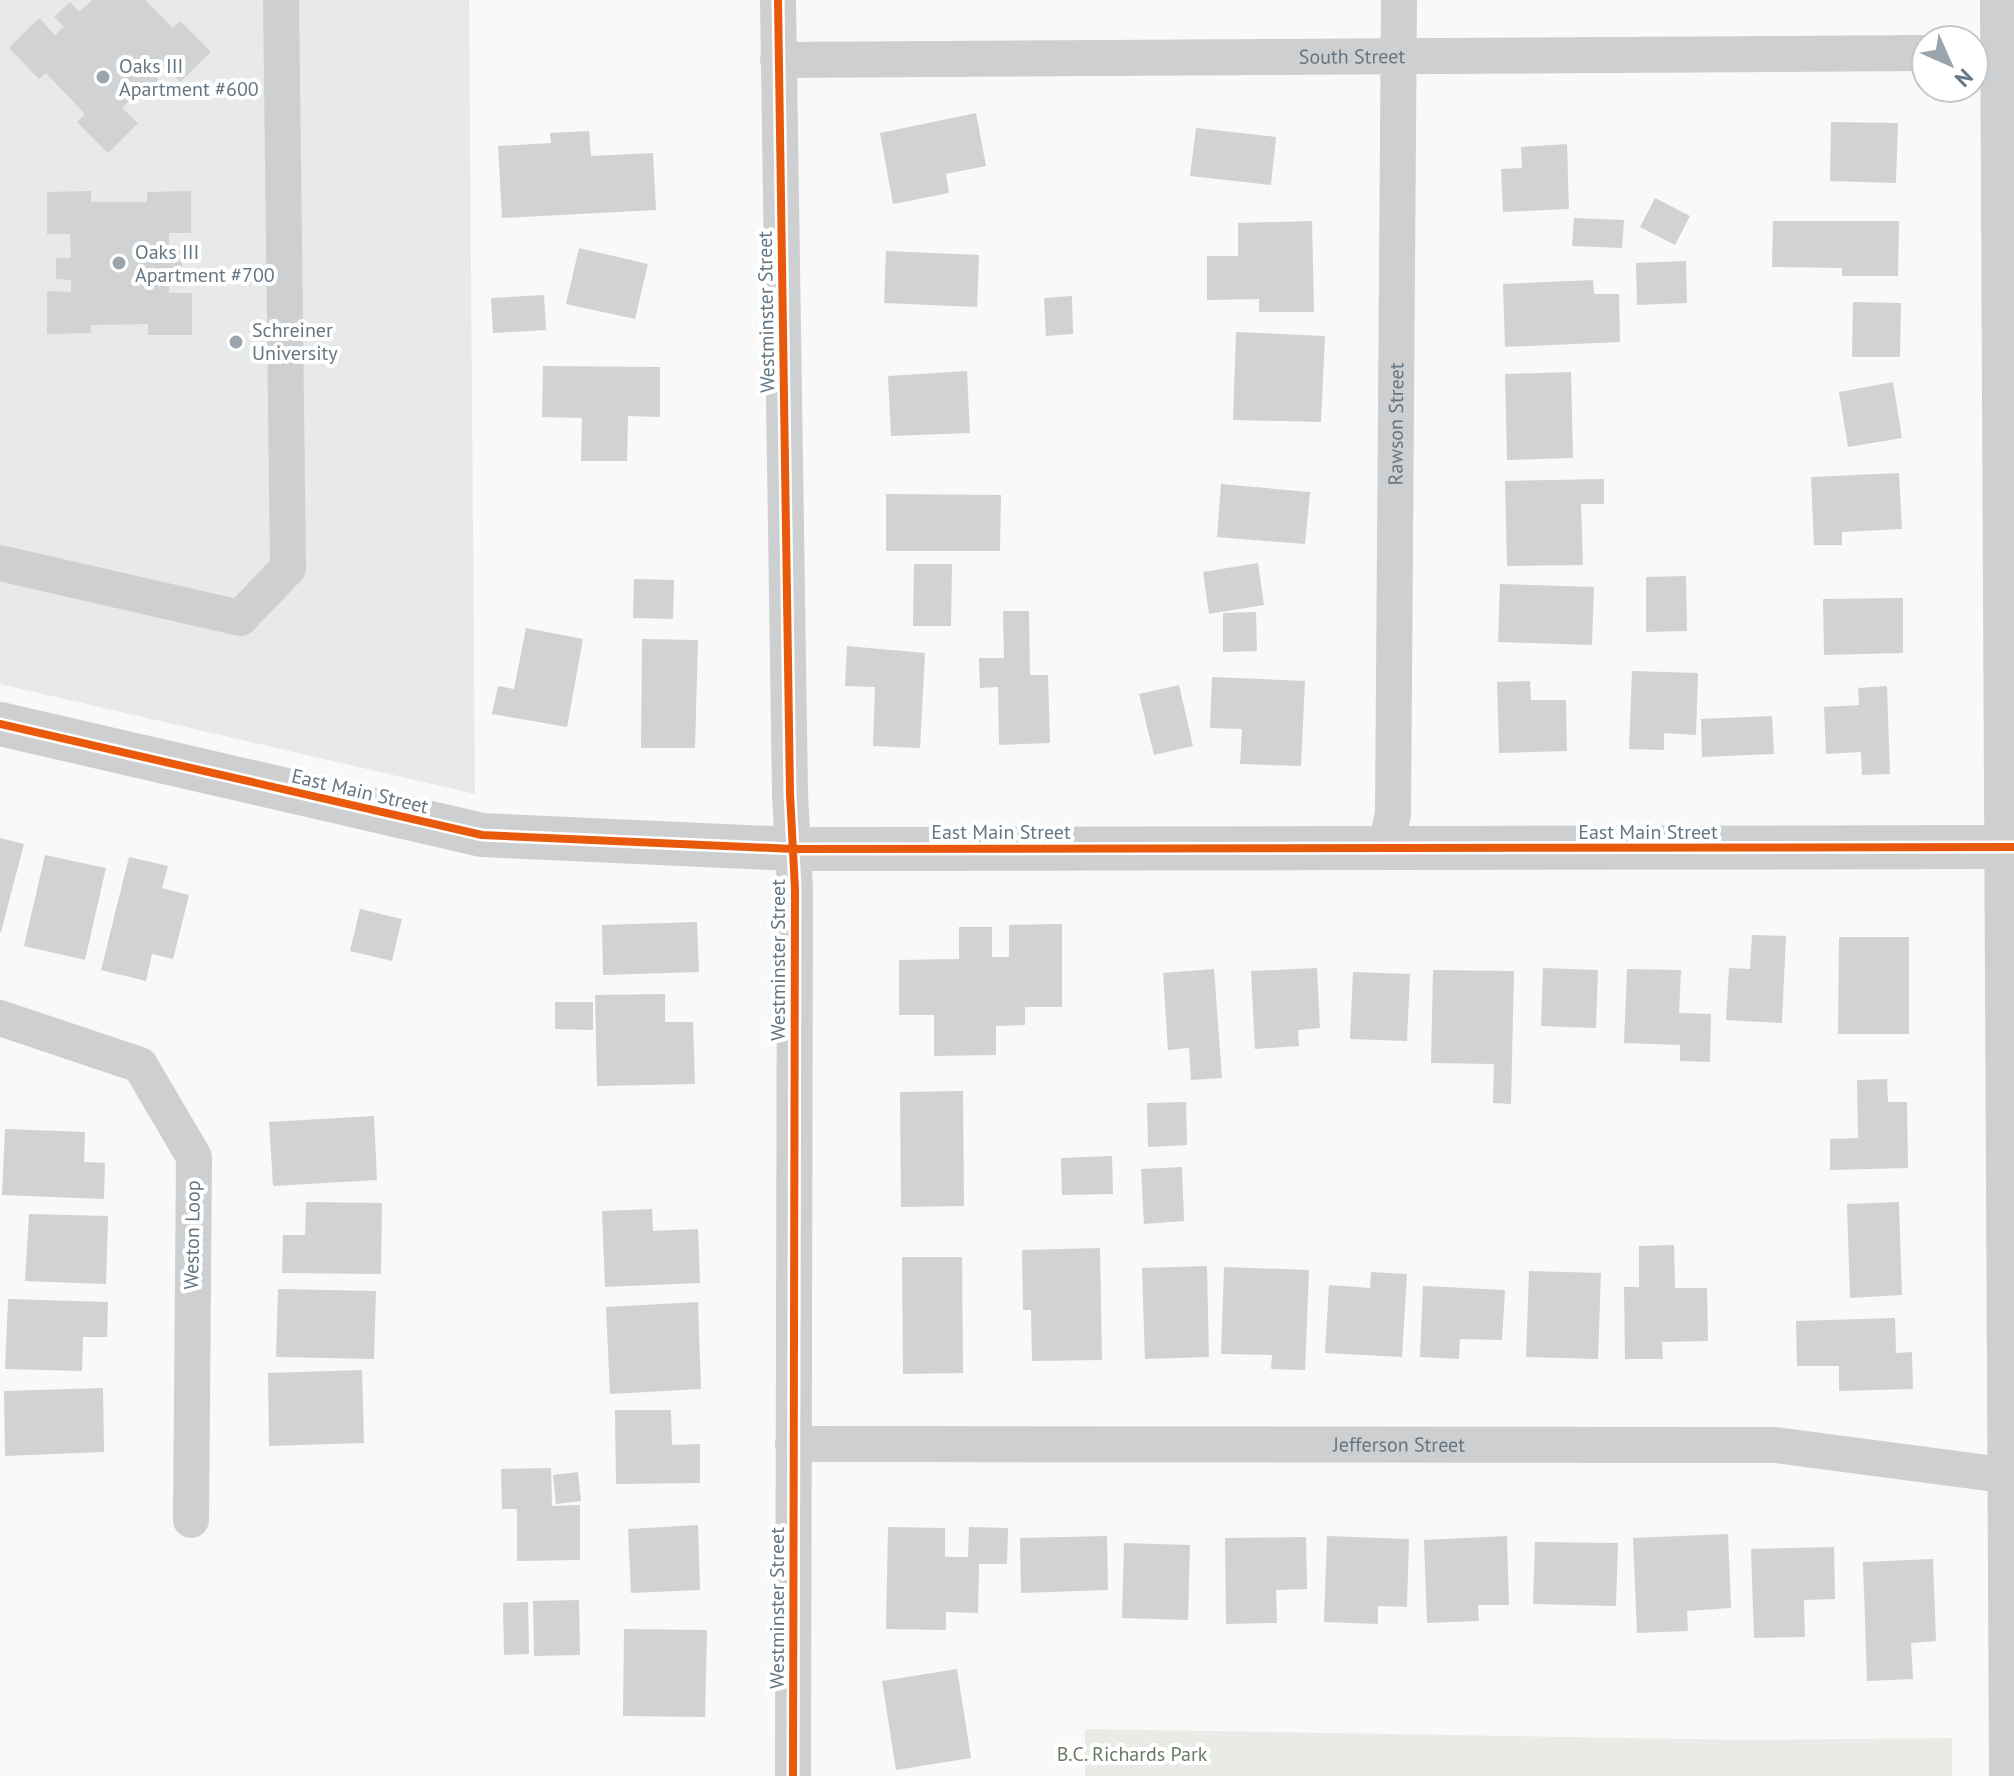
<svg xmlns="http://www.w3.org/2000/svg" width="2014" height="1776" font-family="'PT Sans',sans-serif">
<rect width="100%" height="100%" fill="#f9f9f9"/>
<path fill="#e8e9e9" d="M0 0H469L475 794 0 684Z"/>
<path fill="#e8ebe6" d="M1085 1729 1744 1740 1952 1738V1776H1085Z"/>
<path fill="#d0d2d3" d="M92 0H145L173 28 180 21 211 52 180 82 165 66 155 76 164 85 149 99 140 90 122 108 138 123 108 153 77 122 85 114 46 73 39 79 9 48 39 18 55 35 64 27 54 17 70 2 79 12Z
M976 113 986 166 946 174 949 193 893 204 880 133Z
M1831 122 1898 123 1896 183 1830 181Z
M1196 128 1276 137 1271 185 1190 176Z
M589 131 591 156 653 153 656 210 502 218 498 146 551 143 550 133Z
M1567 144 1569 209 1503 212 1501 169 1522 168 1521 147Z
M91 191V202H147V192L191 191V233H169V248L181 247 182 268H169V293H192V335H148V324L91 325V333L47 334V291L71 292V280L56 279V258H71L70 234H47V192Z
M1655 198 1690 216 1675 245 1640 227Z
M1574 218 1624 220 1622 248 1572 246Z
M1312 221 1314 312H1259V299L1207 300V256H1238V223Z
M1773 221H1899L1898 276H1842V268L1772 267Z
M579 248 648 264 635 319 566 304Z
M886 251 979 255 977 307 884 303Z
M1686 261 1687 303 1637 305 1636 263Z
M1593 280 1594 294H1619L1620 342 1505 347 1503 284Z
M544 295 546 330 493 333 491 298Z
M1072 296 1073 334 1046 336 1044 298Z
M1853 302 1901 303 1900 357H1852Z
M1236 332 1325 336 1321 422 1233 420Z
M543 366 660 367V417L628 416 627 461H581L582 418 542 417Z
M967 371 970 433 891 436 888 376Z
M1571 372 1573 458 1507 460 1505 374Z
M1893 382 1902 438 1848 447 1839 392Z
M1899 473 1902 529 1842 532V545H1814L1811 477Z
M1604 479V504H1581L1583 565 1507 566 1505 481Z
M1221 484 1310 492 1305 544 1217 537Z
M886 494 1001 495 1000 551H886Z
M1258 563 1264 605 1209 614 1203 572Z
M914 564H952L951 626H913Z
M1686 576 1687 631 1646 632V577Z
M634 579 674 580 673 619 633 618Z
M1500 584 1594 587 1592 645 1498 642Z
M1903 598V653L1824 655 1823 599Z
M1003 611H1029L1030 675H1048L1050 743 999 745 998 687 980 688 979 658H1004Z
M1256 612 1257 651 1223 652V613Z
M526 628 583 639 567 727 492 714 498 686 514 689Z
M642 639 698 640 695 748H641Z
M847 646 925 653 920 748 873 746 875 687 845 686Z
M1632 671 1698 673 1696 735 1664 733V750L1629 749Z
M1212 677 1305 681 1301 766 1240 764 1242 729 1210 728Z
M1530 681 1531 700H1566L1567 751 1499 753 1497 682Z
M1179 685 1193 746 1154 755 1139 694Z
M1887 686 1890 774 1862 775 1861 752 1826 754 1824 707 1859 705 1858 688Z
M1772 716 1774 754 1702 757 1701 719Z
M0 838 24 844 1 932H0Z
M45 855 106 868 85 960 24 946Z
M129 857 168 866 162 888 189 895 173 959 152 954 146 981 101 970Z
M360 909 402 919 392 961 350 951Z
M697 922 699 972 603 975 602 925Z
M1062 924V1007H1025V1025L996 1026V1055L934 1056V1015H899V960L959 959V927H992V957H1009V925Z
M1752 935 1786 936 1782 1023 1726 1020 1729 968 1750 969Z
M1839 937H1909V1034H1838Z
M1317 968 1320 1028 1298 1030 1299 1046 1255 1049 1251 971Z
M1543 968 1598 970 1596 1028 1541 1026Z
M1214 969 1222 1078 1191 1080 1189 1048 1168 1050 1163 973Z
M1627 969 1681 970 1679 1013 1711 1014 1710 1062 1680 1061V1045L1624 1043Z
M1433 970 1514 971 1511 1104 1493 1103 1494 1064 1431 1063Z
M1353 972 1410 974 1407 1041 1350 1039Z
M665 994V1022H693L695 1084 597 1086 595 995Z
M555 1002H593V1030L555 1029Z
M1887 1079 1888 1102H1907L1908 1168 1830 1170V1139L1858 1138 1857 1080Z
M963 1091 964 1206 901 1207 900 1092Z
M1186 1102 1187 1145 1148 1147 1147 1103Z
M374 1116 377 1180 273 1186 269 1122Z
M5 1129 85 1132 84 1162 105 1163 104 1199 2 1195Z
M1112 1156 1113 1194 1062 1195 1061 1158Z
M1182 1167 1184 1221 1144 1224 1141 1169Z
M306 1202 382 1203 381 1274 282 1273 283 1235H305Z
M1899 1202 1902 1295 1850 1298 1847 1204Z
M652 1209 653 1231 698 1229 700 1283 605 1287 602 1211Z
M29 1214 108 1216 106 1284 25 1281Z
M1674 1245 1675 1288H1707L1708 1341 1662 1342 1663 1359H1625L1624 1287H1639V1246Z
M1100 1248 1102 1360 1032 1361 1031 1310H1023L1022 1250Z
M902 1257H962L963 1373 903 1374Z
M1207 1266 1209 1357 1145 1359 1142 1268Z
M1224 1267 1309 1270 1305 1370 1271 1369 1272 1355 1221 1354Z
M1529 1271 1601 1273 1598 1359 1526 1357Z
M1371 1272 1407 1274 1402 1357 1325 1353 1329 1285 1370 1288Z
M1423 1286 1505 1290 1502 1340 1460 1339 1459 1359 1420 1357Z
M278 1289 376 1291 374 1359 276 1357Z
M8 1299 108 1302 107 1337H83L82 1371 5 1369Z
M698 1302 701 1389 610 1394 606 1307Z
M1895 1318 1896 1353 1912 1352 1913 1389 1839 1391V1366H1797L1796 1321Z
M362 1370 364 1443 269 1446 268 1373Z
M103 1388 104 1452 5 1456 4 1391Z
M615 1410H671L672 1445 700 1444V1483L616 1484Z
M551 1468 552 1506 580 1505V1560L517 1561V1509H502L501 1469Z
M578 1472 581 1501 556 1504 553 1475Z
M698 1525 700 1590 631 1593 628 1529Z
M888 1527 945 1528V1557H968L969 1527 1008 1528 1007 1564H979L978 1613 946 1612V1630L886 1629Z
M1728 1534 1731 1608 1687 1611 1688 1631 1637 1633 1633 1538Z
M1107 1536 1108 1590 1021 1593 1020 1538Z
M1327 1536 1409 1539 1407 1607 1378 1606V1624L1324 1622Z
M1507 1536 1509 1605H1478L1479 1621 1427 1623 1424 1540Z
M1306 1537 1307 1589 1276 1590 1277 1623 1226 1624 1225 1538Z
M1535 1542 1618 1543 1616 1606 1533 1604Z
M1124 1543 1190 1545 1188 1620 1122 1618Z
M1834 1547 1835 1599 1804 1600 1805 1637 1754 1638 1751 1549Z
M1933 1559 1936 1641 1911 1643 1913 1679 1867 1681 1863 1562Z
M579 1600 580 1655 534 1656 533 1601Z
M528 1602 529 1654 504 1655 503 1603Z
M624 1629 707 1630 705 1717 623 1716Z
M957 1669 971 1758 896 1770 882 1681Z"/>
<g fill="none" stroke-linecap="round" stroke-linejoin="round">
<g stroke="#cecfd0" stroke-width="36">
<path d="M778 0 790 794 795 889 793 1776"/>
<path d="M1998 0 2007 1776"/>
<path id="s1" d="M778 60 1926 53"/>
<path d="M0 563 240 618 288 568 281 0"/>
<path id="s2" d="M1385 849 1393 814 1399 0"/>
<path d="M0 1018 140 1065 194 1157 191 1520"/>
<path id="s3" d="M793 1444 1775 1445 2003 1475"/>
</g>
<path stroke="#cecfd0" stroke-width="44" d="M0 724 482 835 793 849 2014 847"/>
<defs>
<path id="cycleway" d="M778 0 790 794 795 889 793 1776
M0 724 482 835 793 849 2014 847"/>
</defs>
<use href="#cycleway" stroke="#fff" stroke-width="13"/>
<use href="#cycleway" stroke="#e8590c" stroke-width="8"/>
</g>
<g fill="#99a4ac" stroke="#fff" stroke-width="3">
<circle cx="103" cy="77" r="8"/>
<circle cx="119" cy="263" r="8"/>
<circle cx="236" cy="342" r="8"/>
</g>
<g text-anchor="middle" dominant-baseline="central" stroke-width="8" stroke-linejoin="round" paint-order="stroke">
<g font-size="20" fill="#657683" stroke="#fff">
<text stroke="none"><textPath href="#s1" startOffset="574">South Street</textPath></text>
<text transform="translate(766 312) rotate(-91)">Westminster Street</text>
<text stroke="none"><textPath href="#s2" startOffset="426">Rawson Street</textPath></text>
<text transform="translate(360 791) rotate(13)">East Main Street</text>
<text x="1001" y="832">East Main Street</text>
<text x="1648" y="832">East Main Street</text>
<text transform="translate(778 960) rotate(-90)">Westminster Street</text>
<text transform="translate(192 1235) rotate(-89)">Weston Loop</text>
<text stroke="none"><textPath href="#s3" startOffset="606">Jefferson Street</textPath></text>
<text transform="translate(777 1608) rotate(-90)">Westminster Street</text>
</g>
<g font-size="20" fill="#657683" stroke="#fff" text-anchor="start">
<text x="119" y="66">Oaks III<tspan x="119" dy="23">Apartment #600</tspan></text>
<text x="135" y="252">Oaks III<tspan x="135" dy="23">Apartment #700</tspan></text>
<text x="252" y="330">Schreiner<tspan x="252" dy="23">University</tspan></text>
</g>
<g font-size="20" fill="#687a64" stroke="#fff">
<text x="1132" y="1754">B.C. Richards Park</text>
</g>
</g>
<g transform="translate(1950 64) rotate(135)"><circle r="38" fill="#ffffff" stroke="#c1c8cd" stroke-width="2"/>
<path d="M0-6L14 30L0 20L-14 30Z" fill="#99a4ac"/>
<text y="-12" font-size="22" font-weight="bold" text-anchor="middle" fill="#657683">N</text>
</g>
</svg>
